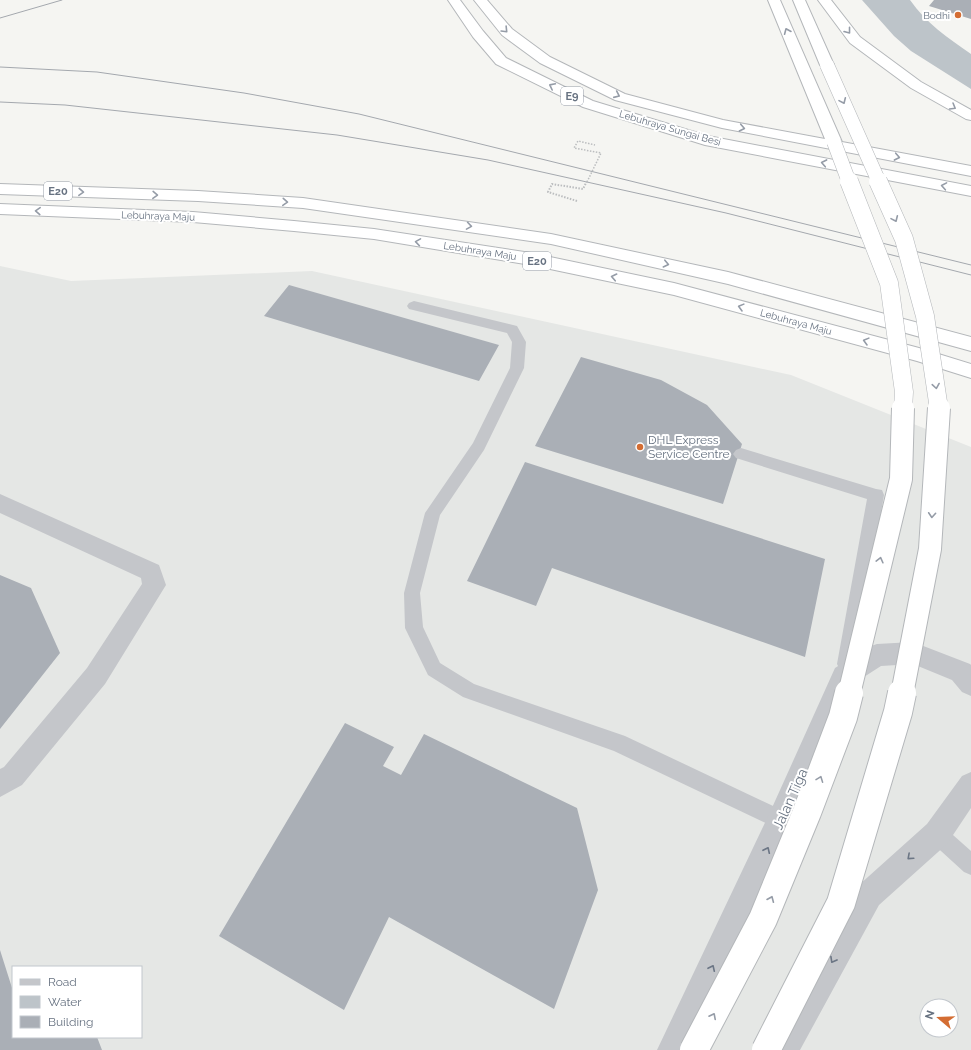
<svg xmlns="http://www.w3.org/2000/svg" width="971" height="1050" font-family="Raleway,sans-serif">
<rect width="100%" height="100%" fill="#f5f5f2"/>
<path fill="#e5e7e5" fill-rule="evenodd" d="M0 266 71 281 312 271 791 375 971 447V1050H0ZM13 967H141V1037H13ZM927 1006H951V1030H927Z"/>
<path fill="#bdc4c9" d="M862 0H910C926 23 948 38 971 54V89L911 51 894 36Z"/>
<path fill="#aaafb6" d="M934 0H971V19L929 6Z
M289 285 499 345 479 381 264 316Z
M581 357 661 380 707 405 742 444 723 504 535 446Z
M525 462 825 559 805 657 552 568 536 606 467 581Z
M0 575 31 588 60 653 0 729Z
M345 723 394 747 383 766 401 775 424 734 577 808 598 890 554 1009 389 917 344 1010 219 936Z
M0 950 13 991V1037H97L102 1050H0Z"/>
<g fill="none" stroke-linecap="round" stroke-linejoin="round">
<defs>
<path id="highway" d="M448 0H460L483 31 506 58 593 101 708 136 971 186V196L705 145 583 107 496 64 473 37Z
M474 0H487L512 29 550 57 625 94 723 120 825 139 768 0H780L842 142 971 166V176L722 128 615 100 540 63 502 35Z
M793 0H805L834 65 832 68 827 69 822 68 820 65Z
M818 0H831L860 37 921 82 971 110V120L966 119 911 88 850 43Z
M0 184 198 191 303 198 551 234 728 272 971 337V351L728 284 551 244 303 208 198 201 0 194Z
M0 204 193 212 294 221 374 229 531 253 674 283 919 348 971 364V378L917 361 674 295 531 265 374 239 294 231 193 222 0 214Z"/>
</defs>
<use href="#highway" stroke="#b4b7ba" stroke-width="2"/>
<path fill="#c4c6ca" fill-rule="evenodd" d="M414 301 517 326 526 342 524 368 484 450 440 515 420 593 423 627 440 663 474 684 625 736 788 813 791 820 788 827 781 830 774 827 614 751 463 697 428 675 405 628 404 593 425 513 473 443 510 368 512 342 507 333 409 309 407 306 409 303Z
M741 448 876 489 882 490 884 495 855 664 852 670 846 672 840 670 837 664 867 499 736 458 733 454 736 450Z
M937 824 944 827 971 851V875L964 872 930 841 927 834 930 827Z"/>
<path fill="#c4c6ca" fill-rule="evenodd" d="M0 494 159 565 166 585 105 684 22 785 0 797V769L4 767 87 668 142 584 141 578 0 513Z
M913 642 970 664 971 665V696L962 692 952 680 913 664 881 666 853 684 791 830 690 1050H657L771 810 835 668 868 647 877 644Z
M971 772V808L947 844 879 905 800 1050H767L772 1039 859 885 927 824 962 776Z"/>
<use href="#highway" fill="#fff" fill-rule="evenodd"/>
<path stroke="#a4a8ae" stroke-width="1" d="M0 18 62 0
M0 67 97 72 244 93 359 114 971 265
M0 102 65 105 337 135 488 160 726 213 971 275"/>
<defs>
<path id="highway-bridge-far3" d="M827 65 879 182
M834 142 849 182"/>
<path id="highway-bridge-far2" d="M849 181 889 283 904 392 903 409
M878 181 904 239 925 316 939 409"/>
<path id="highway-bridge-far1" d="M849 694 901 479 903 408
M902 694 930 549 939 408"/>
<path id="highway-bridge" d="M694 1050 763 919 807 812 843 717 849 693
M766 1050 841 903 898 712 902 693"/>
</defs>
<use href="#highway-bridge-far3" stroke="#b4b7ba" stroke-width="15" stroke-linecap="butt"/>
<use href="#highway-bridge-far2" stroke="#b4b7ba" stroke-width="19" stroke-linecap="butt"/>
<use href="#highway-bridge-far1" stroke="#b4b7ba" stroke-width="24" stroke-linecap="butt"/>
<use href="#highway-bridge" stroke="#b4b7ba" stroke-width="30" stroke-linecap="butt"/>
<path stroke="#bbbdbf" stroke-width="1.5" stroke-dasharray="1.5 1.5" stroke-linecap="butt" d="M587 182 601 153 574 148 578 141 595 145"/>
<path stroke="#bbbdbf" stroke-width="2" stroke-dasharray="1.5 1.5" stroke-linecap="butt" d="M577 201 548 192 552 184 583 189 587 181"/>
<use href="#highway-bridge-far3" stroke="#fff" stroke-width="14"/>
<use href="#highway-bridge-far2" stroke="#fff" stroke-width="18"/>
<use href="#highway-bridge-far1" stroke="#fff" stroke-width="22"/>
<use href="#highway-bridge" stroke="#fff" stroke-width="28"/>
</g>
<defs><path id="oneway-chevron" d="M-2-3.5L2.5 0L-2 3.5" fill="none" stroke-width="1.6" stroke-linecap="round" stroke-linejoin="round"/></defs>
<g stroke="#959ca7">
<use href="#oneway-chevron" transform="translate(505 30) rotate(46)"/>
<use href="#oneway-chevron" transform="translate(787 31) rotate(-113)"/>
<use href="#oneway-chevron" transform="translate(848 31) rotate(52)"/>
<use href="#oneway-chevron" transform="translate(552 86) rotate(-153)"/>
<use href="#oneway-chevron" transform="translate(617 95) rotate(24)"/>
<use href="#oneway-chevron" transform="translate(843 101) rotate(66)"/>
<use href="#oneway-chevron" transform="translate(953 107) rotate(30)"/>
<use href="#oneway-chevron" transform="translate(742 128) rotate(11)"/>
<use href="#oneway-chevron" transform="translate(897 157) rotate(11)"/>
<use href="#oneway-chevron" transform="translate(824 163) rotate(-169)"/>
<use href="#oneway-chevron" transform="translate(944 186) rotate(-170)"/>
<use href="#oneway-chevron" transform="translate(81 192) rotate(3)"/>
<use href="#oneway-chevron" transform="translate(155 195) rotate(2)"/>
<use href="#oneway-chevron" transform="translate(285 202) rotate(4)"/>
<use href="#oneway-chevron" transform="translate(38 211) rotate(-177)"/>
<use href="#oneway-chevron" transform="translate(895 219) rotate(66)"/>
<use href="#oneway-chevron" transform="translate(469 226) rotate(9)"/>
<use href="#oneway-chevron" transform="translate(418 242) rotate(-171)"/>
<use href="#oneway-chevron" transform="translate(666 264) rotate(13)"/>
<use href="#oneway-chevron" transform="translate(614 277) rotate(-168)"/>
<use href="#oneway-chevron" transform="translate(741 307) rotate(-165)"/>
<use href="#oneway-chevron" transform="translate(866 341) rotate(-165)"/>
<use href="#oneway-chevron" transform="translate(936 386) rotate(81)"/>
<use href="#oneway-chevron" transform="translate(932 515) rotate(94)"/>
<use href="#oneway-chevron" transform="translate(880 560) rotate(-76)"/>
<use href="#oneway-chevron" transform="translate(820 779) rotate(-69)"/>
<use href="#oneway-chevron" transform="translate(771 899) rotate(-67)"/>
<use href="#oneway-chevron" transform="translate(713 1016) rotate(-63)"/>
</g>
<g stroke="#6c7685">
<use href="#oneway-chevron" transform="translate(767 850) rotate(-65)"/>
<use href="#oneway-chevron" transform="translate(910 857) rotate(138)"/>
<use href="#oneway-chevron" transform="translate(833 960) rotate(119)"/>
<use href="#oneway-chevron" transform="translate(712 968) rotate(-65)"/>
</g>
<g fill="#d46d33" stroke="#fff" stroke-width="1.5">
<circle cx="958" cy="15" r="4"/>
<circle cx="640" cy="447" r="4"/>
</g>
<g text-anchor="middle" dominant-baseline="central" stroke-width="4" stroke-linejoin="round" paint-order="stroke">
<g font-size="10" fill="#677281" stroke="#fff" text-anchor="end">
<text x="950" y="15">Bodhi</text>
</g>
<g font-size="10" fill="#677281" stroke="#fff">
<text transform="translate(670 128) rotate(16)">Lebuhraya Sungai Besi</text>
<text transform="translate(158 216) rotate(2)">Lebuhraya Maju</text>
<text transform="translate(480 251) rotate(9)">Lebuhraya Maju</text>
<text transform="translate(796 322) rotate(15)">Lebuhraya Maju</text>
</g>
<g fill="#fff" stroke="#959ca7" stroke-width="1">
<rect x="561" y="87" width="22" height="18" rx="3"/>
<rect x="44" y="182" width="28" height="18" rx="3"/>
<rect x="523" y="252" width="28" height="18" rx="3"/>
</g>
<g font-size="11" font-weight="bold" fill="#677281">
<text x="572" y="96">E9</text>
<text x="58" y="191">E20</text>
<text x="537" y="261">E20</text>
</g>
<g font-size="12" fill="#677281" stroke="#fff" text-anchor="start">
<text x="648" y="440">DHL Express<tspan x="648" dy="14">Service Centre</tspan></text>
</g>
<g font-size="14" fill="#677281" stroke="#fff">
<text transform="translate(790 799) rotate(-66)">Jalan Tiga</text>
</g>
</g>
<rect x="12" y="966" width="130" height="72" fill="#ffffff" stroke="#c2c7cd"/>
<rect x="20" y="979" width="20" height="6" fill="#c4c6ca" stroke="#c2c7cd"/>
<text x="48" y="986" font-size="12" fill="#677281">Road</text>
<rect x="20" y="996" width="20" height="12" fill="#bdc4c9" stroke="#c2c7cd"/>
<text x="48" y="1006" font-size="12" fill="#677281">Water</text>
<rect x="20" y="1016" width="20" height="12" fill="#aaafb6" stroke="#c2c7cd"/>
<text x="48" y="1026" font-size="12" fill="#677281">Building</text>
<g transform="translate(939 1018) rotate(289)"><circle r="19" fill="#ffffff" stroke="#c2c7cd"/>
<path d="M0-3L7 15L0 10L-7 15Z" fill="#d46d33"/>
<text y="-6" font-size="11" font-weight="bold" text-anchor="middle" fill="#677281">N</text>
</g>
</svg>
